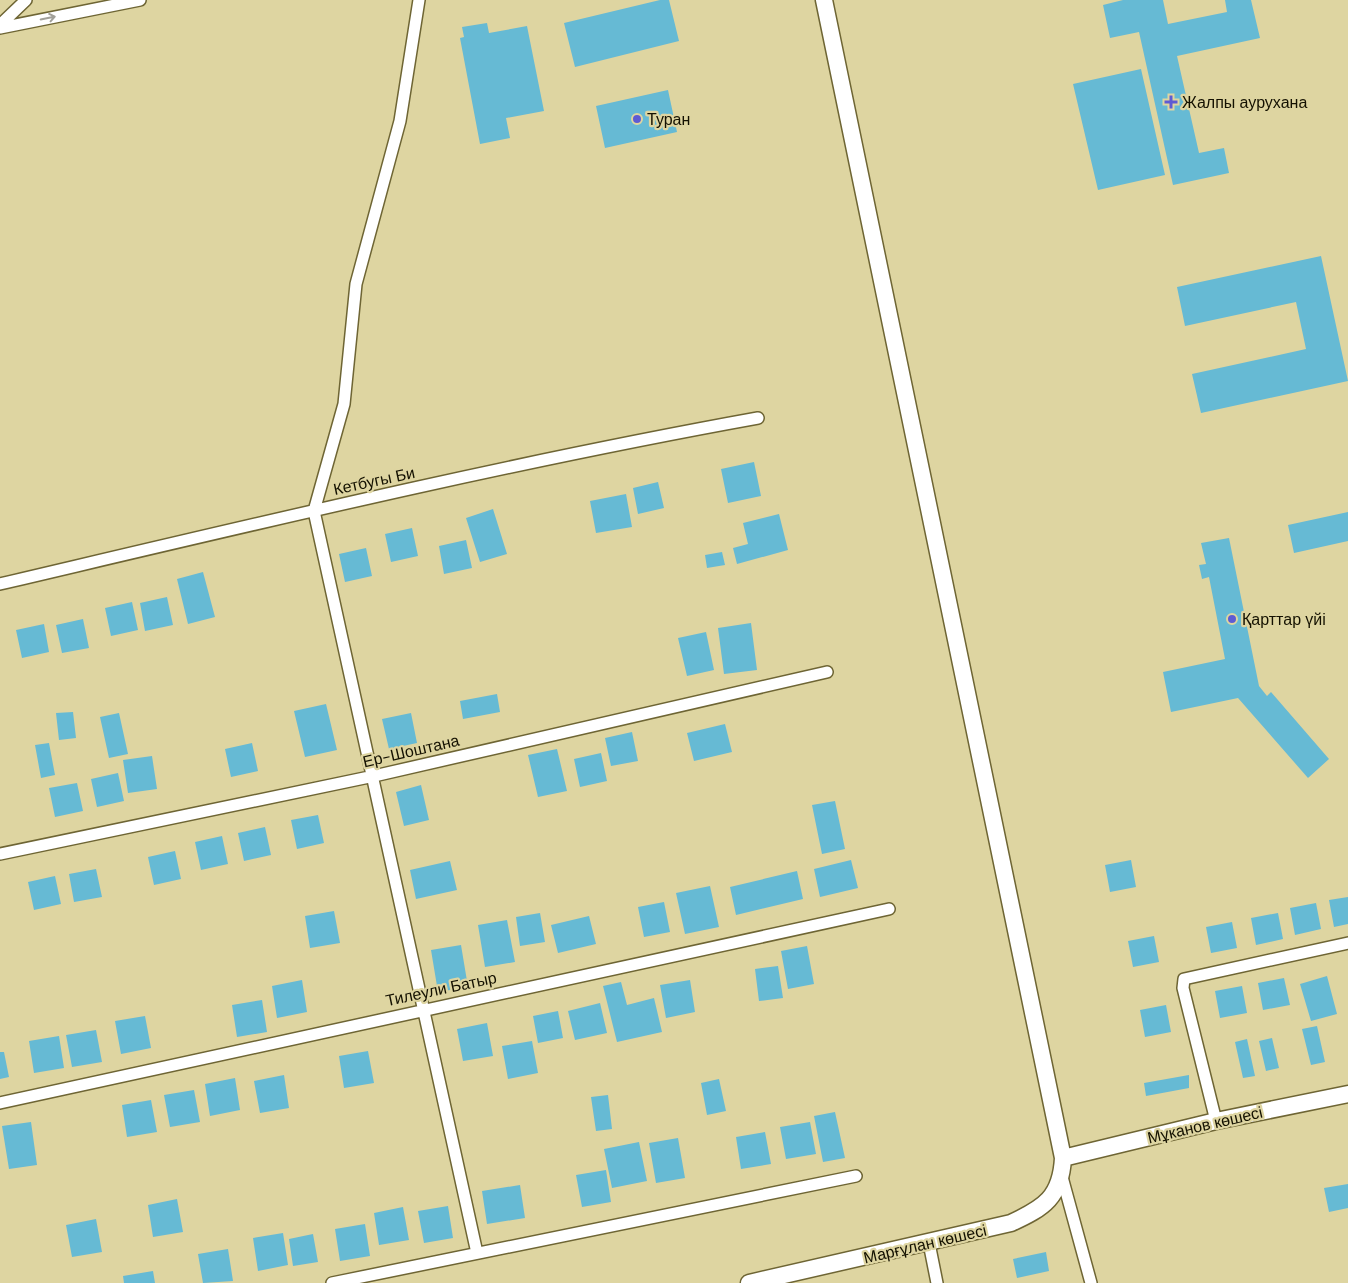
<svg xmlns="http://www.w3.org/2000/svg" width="1348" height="1283" font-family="'DM Sans',sans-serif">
<rect width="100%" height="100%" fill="#ded5a1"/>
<path fill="#66bad4" d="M660 0H669L679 41 575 67 564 23Z
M1123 0H1163L1168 24 1227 12 1225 0H1251L1260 38 1177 56 1199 153 1224 148 1229 173 1173 185 1139 32 1110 38 1103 5Z
M487 23 489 33 527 26 544 111 506 118 510 138 480 144 460 38 464 37 462 27Z
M1141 69 1165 175 1098 190 1073 84Z
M668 90 677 132 605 148 596 106Z
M1321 256 1348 381 1201 413 1192 374 1306 349 1296 302 1185 326 1177 287Z
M754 462 761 496 728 503 721 469Z
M658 482 664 508 638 514 633 488Z
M626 494 632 527 596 533 590 501Z
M493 509 507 554 480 562 466 518Z
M1348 512V541L1294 553 1288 525Z
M779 514 788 550 737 564 733 548 748 544 743 523Z
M412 528 418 556 391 562 385 534Z
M1229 538 1259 686 1267 696 1271 692 1329 759 1308 778 1238 698 1171 712 1163 672 1225 659 1209 577 1202 579 1199 565 1206 564 1201 543Z
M466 540 472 568 444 574 439 546Z
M366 548 372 576 345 582 339 554Z
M722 552 725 565 707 568 705 555Z
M203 572 215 617 188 624 177 579Z
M167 597 173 625 145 631 140 603Z
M132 602 138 630 111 636 105 608Z
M83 619 89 648 62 653 56 625Z
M751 623 757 670 724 674 718 628Z
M44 624 49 652 22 658 16 630Z
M706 632 714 670 687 676 678 638Z
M497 694 500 712 463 719 460 701Z
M326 704 337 750 305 757 294 711Z
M73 712 76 738 59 740 56 713Z
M119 713 128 754 109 758 100 717Z
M411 713 417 743 389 749 382 719Z
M725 724 732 752 694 761 687 733Z
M632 732 638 761 611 766 605 738Z
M49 743 55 775 41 778 35 745Z
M252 743 258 771 231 777 225 749Z
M557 749 567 791 538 797 528 755Z
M601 753 607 781 580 787 574 759Z
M152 756 157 789 128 793 123 760Z
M118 773 124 801 97 807 91 779Z
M77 783 83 811 55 817 49 788Z
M421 785 429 820 404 826 396 792Z
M835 801 845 849 822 854 812 805Z
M318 815 324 843 297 849 291 820Z
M265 827 271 855 244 861 238 833Z
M222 836 228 864 201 870 195 842Z
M175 851 181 879 154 885 148 857Z
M851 860 858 888 820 897 814 869Z
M1131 860 1136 887 1110 892 1105 865Z
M450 861 457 890 416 899 410 870Z
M96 869 102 897 74 902 69 874Z
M797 871 803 899 736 915 730 887Z
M55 876 61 904 34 910 28 882Z
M710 886 719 927 685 934 676 893Z
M1348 897V924L1334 927 1329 900Z
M664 902 670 932 644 937 638 907Z
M1316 903 1321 929 1295 935 1290 908Z
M334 911 340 943 310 948 305 916Z
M540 913 545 942 520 946 516 917Z
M1278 913 1283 939 1256 945 1251 918Z
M589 916 596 944 558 953 551 925Z
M507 920 515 962 485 967 478 925Z
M1232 922 1237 948 1211 953 1206 927Z
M1154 936 1159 962 1133 967 1128 941Z
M461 945 468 987 438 992 431 950Z
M807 946 814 984 788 989 781 951Z
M778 966 783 998 759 1001 755 969Z
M1327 976 1337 1014 1311 1021 1300 984Z
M1284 978 1290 1005 1263 1010 1258 983Z
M302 980 307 1012 277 1018 272 986Z
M690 980 695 1012 666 1018 660 985Z
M621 982 627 1005 654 998 662 1032 617 1042 603 986Z
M1242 986 1247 1013 1220 1018 1215 991Z
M262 1000 267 1032 237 1037 232 1005Z
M600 1003 607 1033 575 1040 568 1011Z
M1166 1005 1171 1032 1145 1037 1140 1010Z
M558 1011 563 1038 538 1043 533 1016Z
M145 1016 151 1048 121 1054 115 1021Z
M487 1023 493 1056 463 1061 457 1029Z
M1317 1026 1325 1062 1311 1065 1302 1029Z
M96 1030 102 1062 72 1067 66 1035Z
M59 1036 64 1068 34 1073 29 1041Z
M1272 1038 1279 1068 1266 1071 1259 1041Z
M1247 1039 1255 1076 1243 1078 1235 1042Z
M532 1041 538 1073 508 1079 502 1046Z
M368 1051 374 1083 344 1088 339 1056Z
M0 1052H4L9 1077 0 1079Z
M284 1075 289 1108 260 1113 254 1081Z
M1189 1075V1088L1146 1096 1144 1083Z
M235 1078 240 1110 210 1116 205 1084Z
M719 1079 726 1111 707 1115 701 1083Z
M194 1090 200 1122 170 1127 164 1095Z
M608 1095 612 1129 596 1131 591 1097Z
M151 1100 157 1132 127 1137 122 1105Z
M835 1112 845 1158 823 1162 814 1116Z
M31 1122 37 1165 9 1169 2 1126Z
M810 1122 816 1154 786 1159 780 1127Z
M765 1132 771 1164 741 1169 736 1137Z
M678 1138 685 1178 656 1183 649 1143Z
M639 1142 647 1181 612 1188 604 1149Z
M606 1170 611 1202 582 1207 576 1175Z
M1348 1184V1208L1329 1212 1324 1188Z
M520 1185 525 1218 487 1224 482 1191Z
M177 1199 183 1232 153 1237 148 1205Z
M448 1206 453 1238 424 1243 418 1211Z
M403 1207 409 1240 379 1245 374 1213Z
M96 1219 102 1252 72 1257 66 1225Z
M365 1224 370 1256 340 1261 335 1229Z
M283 1233 288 1265 258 1271 253 1238Z
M313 1234 318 1262 293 1266 289 1239Z
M228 1249 233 1281 203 1283 198 1254Z
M1046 1252 1049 1271 1017 1278 1013 1259Z
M153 1271 155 1283H124L123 1276Z"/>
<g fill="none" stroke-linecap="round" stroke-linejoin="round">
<defs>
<path id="street" d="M419 0 400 121 356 284 344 404 314 511 477 1253
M0 25 26 0
M0 28 140 0
M0 584C251 525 503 464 758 418
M0 854 374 776 827 672
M0 1103 889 909
M1216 1121 1183 988 1184 979 1348 943
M1062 1177 1091 1283
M929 1243 937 1283
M332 1283 856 1176"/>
<path id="secondary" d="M1063 1158 1216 1121 1348 1094
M749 1283 1011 1223C1044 1208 1061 1197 1063 1158L824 0"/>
</defs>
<use href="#street" stroke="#6e6534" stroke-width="14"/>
<use href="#secondary" stroke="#6e6534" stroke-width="19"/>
<use href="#street" stroke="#fff" stroke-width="11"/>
<use href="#secondary" stroke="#fff" stroke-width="16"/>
</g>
<defs><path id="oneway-shaft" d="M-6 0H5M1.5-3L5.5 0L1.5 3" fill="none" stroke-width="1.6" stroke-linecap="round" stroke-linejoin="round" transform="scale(1.25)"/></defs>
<use stroke="#a1a099" href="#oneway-shaft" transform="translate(48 18) rotate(-11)"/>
<g fill="#5e5bd3" stroke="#ded5a1" stroke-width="2">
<path d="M1168.5 94.5h5v5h5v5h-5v5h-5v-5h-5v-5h5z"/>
<circle cx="637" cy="119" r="5"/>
<circle cx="1232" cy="619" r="5"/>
</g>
<g text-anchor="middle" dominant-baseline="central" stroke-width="4.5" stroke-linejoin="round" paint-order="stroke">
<g font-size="16" fill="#141101" stroke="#ded5a1" text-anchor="start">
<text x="1182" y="102">Жалпы аурухана</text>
<text x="647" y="119">Туран</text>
<text x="1242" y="619">Қарттар үйі</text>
</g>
<g font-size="16" fill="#141101" stroke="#ded5a1">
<text transform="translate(374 481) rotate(-12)">Кетбугы Би</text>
<text transform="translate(411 751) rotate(-13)">Ер-Шоштана</text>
<text transform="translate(441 989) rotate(-12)">Тилеули Батыр</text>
<text transform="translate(1205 1125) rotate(-13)">Мұканов көшесі</text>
<text transform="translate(925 1244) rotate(-13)">Марғұлан көшесі</text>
</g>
</g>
</svg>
